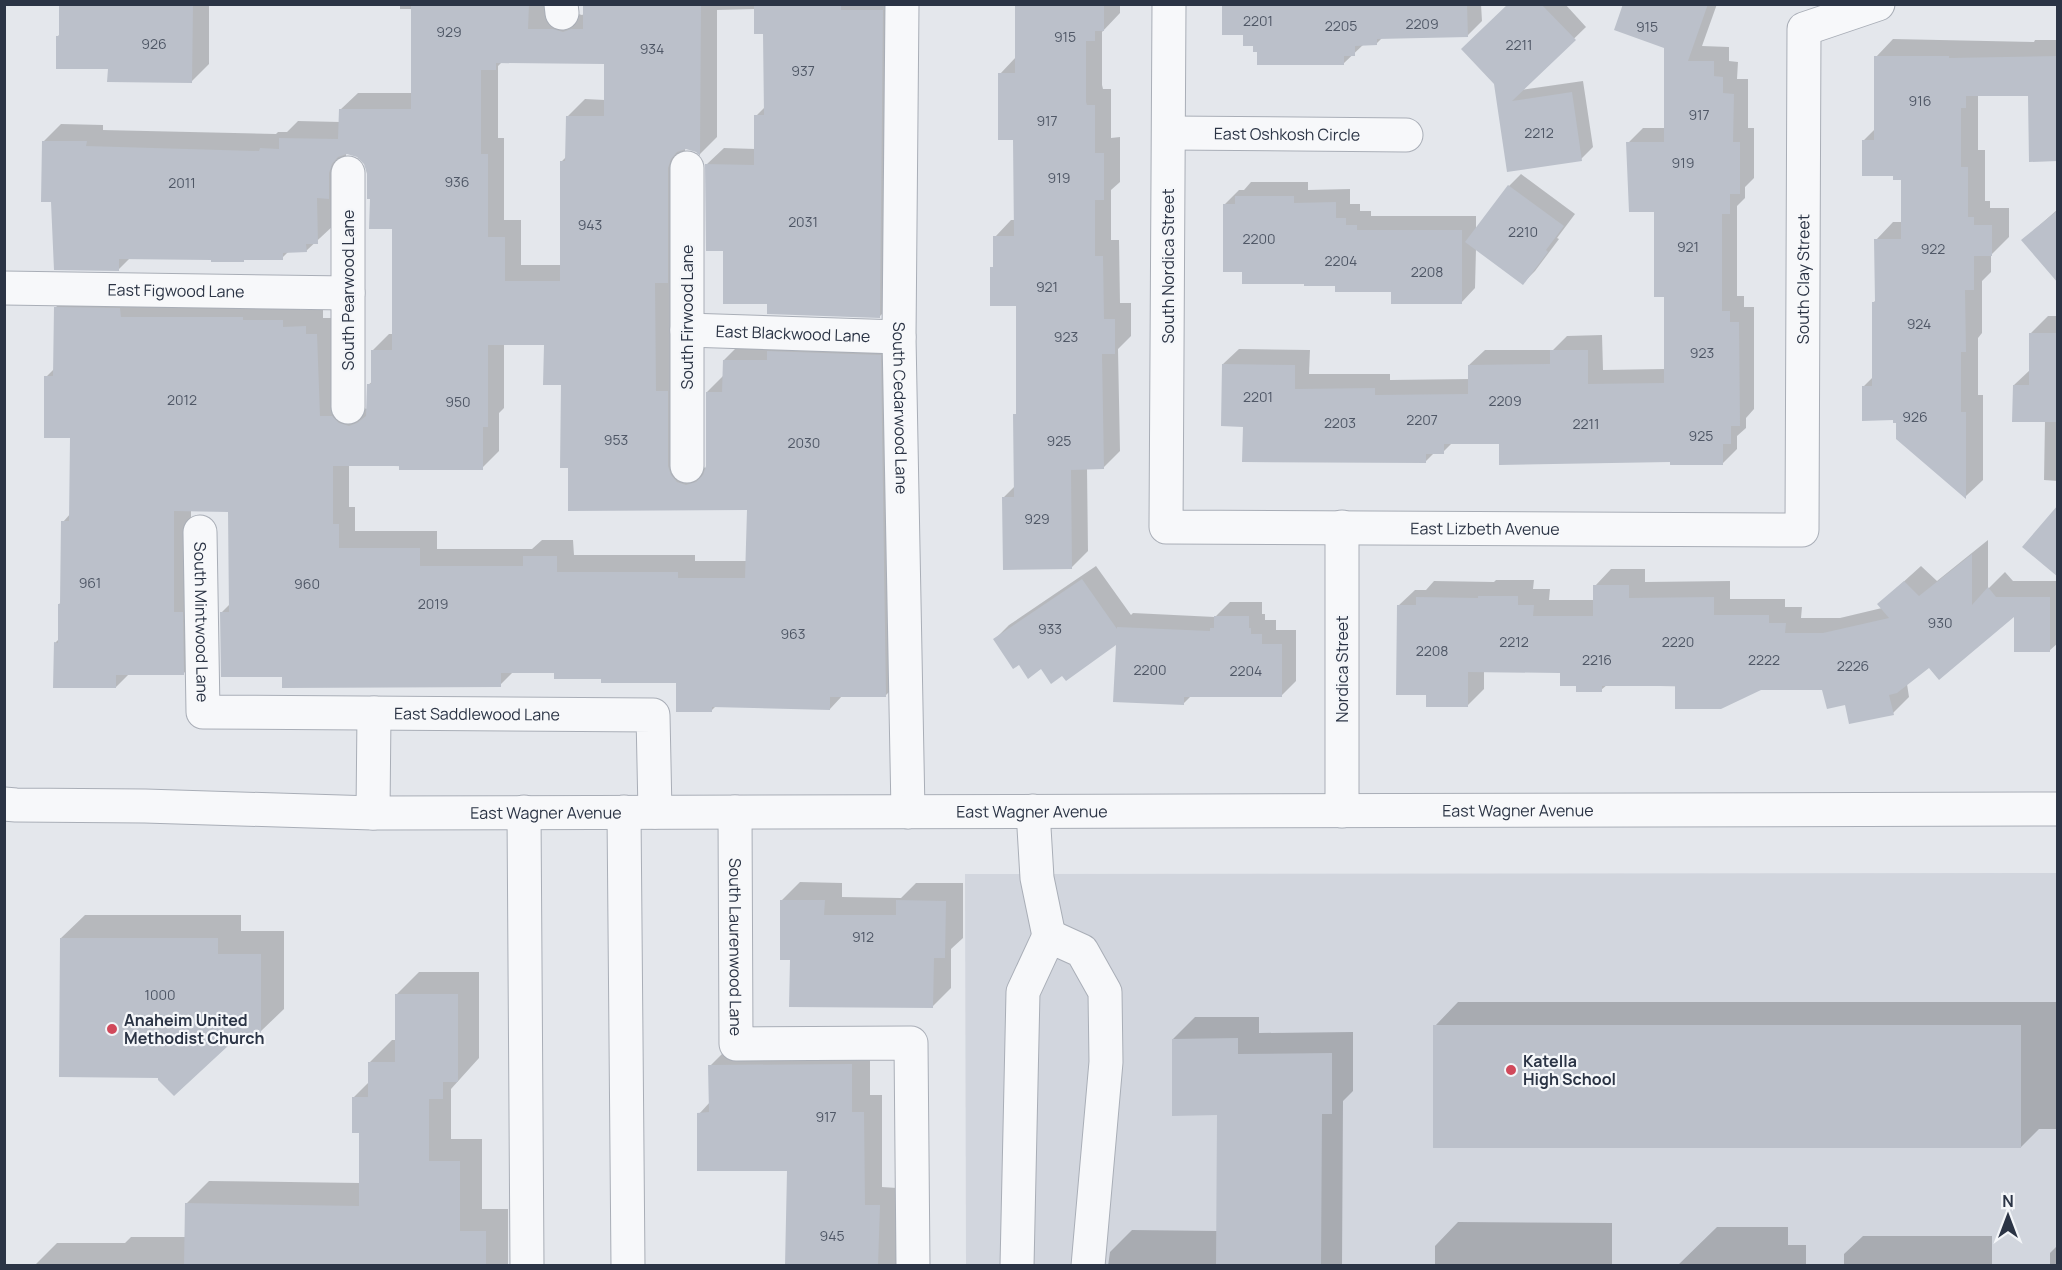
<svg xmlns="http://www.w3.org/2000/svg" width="2062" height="1270" font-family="Manrope,sans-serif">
<rect width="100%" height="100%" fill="#e4e7ec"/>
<path fill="#d2d6de" d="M2057 873V1265H966L965 874Z"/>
<path fill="#0003" fill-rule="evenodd" d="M61 4H209V64L192 81 109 67 57 37 61 33Z
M400 4H545V12H571L582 15 584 14V4H900L897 299 880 316 768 303 724 250 706 165 724 148 756 149V116L766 106 764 33 756 9 717 10V137L700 154 697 150 685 148V264L696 466 707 468V392L724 375V360L741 343 897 339 903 678 886 695H843L830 709 716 706 712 710 677 681 603 678 555 672H513L500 685 283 675 222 612 230 604 229 510 191 509V596L200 656 183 674H129L116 687 55 643 59 639V604L62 602 63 522 71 513 72 437 46 377 55 368V308L73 291 300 303V310H323V318H334L357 407 368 409V385L373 381 372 351 389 334H393V227L371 198 365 162 359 156 346 152V180L334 225 306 251H289L282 258 245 259 243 261 212 258 131 257 119 269 53 201 44 141 61 124 103 125V130L276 134 278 132H287L298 121 340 122V110L358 93H412V9H400ZM503 61 605 62V100L585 99 567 117V156L562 161V265H521V220H504V138H498V66ZM504 344H545L562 384 569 466 748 508 747 561H695V555H574L573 540H542L532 549H437V531H355V507H349V465L482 468 499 451V413L504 408Z
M1016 4H1120V13L1102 32V85L1103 89H1111V138L1120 137V182L1111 190V240H1119L1120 303H1131V336L1118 349 1120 451 1103 468H1087L1088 551 1071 568 1003 498 1015 486V415L1018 412 1017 304 992 268 995 265V237L1011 220H1015V139L1000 74 1016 57Z
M1223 4H1481L1482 21 1467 36 1383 37 1376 44H1364L1343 64 1258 51Z
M1510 4H1565L1586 27 1521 90 1583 81 1593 147 1581 159 1508 170Z
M1625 4H1717L1702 46 1729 47V61L1738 62 1737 79H1748V128H1754V178L1745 187V198L1737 206V296H1744V307H1754V409L1746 418V428L1737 436V449L1722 464 1672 461 1500 442H1453L1443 452 1434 453 1425 462 1244 426 1223 364 1239 349 1310 350 1309 374H1390V380L1470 379 1469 365 1485 350H1553L1567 336 1602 335 1603 370 1665 369V296L1656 210 1628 143 1643 128H1665L1666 47Z
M1893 39 2034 42 2035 40H2058V160L2030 95H1978V150H1985V201H1990V208H2009V237L1991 255V272L1982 281V333L1978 338V395H1983V480L1966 496 1863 387 1874 376V302L1876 300V240L1893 222H1902V178L1894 174 1863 141 1876 128V57Z
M1521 174 1575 214 1557 238 1559 239 1535 271 1523 283 1476 249 1475 288 1461 303 1393 291 1305 282 1243 270 1225 204 1239 190H1244L1251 182H1308V190L1350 189V204H1360V211H1371V216H1476V230L1509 186Z
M2058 209V260L2023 240Z
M2058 285V481L2044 480 2045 420 2014 385 2031 369 2030 334 2048 316H2056V286Z
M1988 540V589L2005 572 2013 581H2058V643L2049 651 2015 614 1930 666 1907 684 1909 697 1893 713 1846 704 1824 689 1607 685 1601 690 1577 685 1562 672 1484 670V689L1467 706 1428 694 1398 606 1415 590H1426L1434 581 1494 582 1496 580H1534L1533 589H1550L1549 600H1595V586L1611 569H1645V582L1730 581V599H1785V607H1802L1801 618H1840L1882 608 1879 604 1921 566 1937 581Z
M1096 566 1131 615 1133 613 1215 617 1230 602H1262V614H1265V620H1276V630H1296V681L1282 695H1192L1183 704 1118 642 1063 674 1042 667 1019 663 995 639 1009 625Z
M800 882 842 883V897L901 898 916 883H963V938L951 949V988L933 1006 791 959 782 900Z
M85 915H241V931H284V1009L260 1032H241L159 1076 61 938Z
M419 972H479V1058L451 1089V1139H482V1209H508V1266H34L57 1243H125L131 1237H186V1204L209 1181 361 1183V1132L353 1098 370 1081V1062L392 1040H396V995Z
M1458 1002H2058V1129H2039L2021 1147 1435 1026Z
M1195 1017H1259V1033L1353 1032V1091L1343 1101 1342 1266H1108L1110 1252 1132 1230 1218 1231 1219 1114 1173 1039Z
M870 1046V1095H882V1187L897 1188 896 1266H787L788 1170 699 1114 710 1102V1066L728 1048Z
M1458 1222 1612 1223V1266H1435V1246Z
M1717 1227H1788V1245H1806V1266H1677Z
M1863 1236H1992V1266H1844V1254Z
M2058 1245V1266H2050V1253Z"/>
<path fill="#bbc0ca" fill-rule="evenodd" d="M59 4H193L192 83 107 82 108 69H56V36H59Z
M411 4H529L528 29H553L563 32 571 29H583V4H701L700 156 696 152 686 149 677 152 671 159 668 168V283H655L656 391H668V466L671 475 677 482 686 485 696 482 703 475 706 466V392H722L723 360H767V351L881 355 886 697H830V710L712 707V712H676V683H601V679H554V673H501V687L282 688V677H221L220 612H229L228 512 174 511V612H183L184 675H116V688H53L54 642 58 643V604H60L61 521H69L70 438H44V376H53L54 307 120 308 121 317H243V320H283V327L306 326V334H317L320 416H332L339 423 349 426 357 423 366 416 367 384H371V350H392V229H369L370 199H367V173L364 164 357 157 347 154 338 157 332 164 329 173V199L317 198 318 244H306L307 252 283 253V260H244V262H211V260L119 259V271L54 270 51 202H41L42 141H87L86 146 259 151 260 148 279 149V138L338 139 339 109H411ZM496 63 604 64V116H566L565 161H560V281H505V237H488V154H481V70H496ZM488 345H544L543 385H561L560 468H568V511L747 510 745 578H678V572H557V556H523V566H420V548H339V524H333V466H399V470H483V427H488Z
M1015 4H1104V31H1095V41H1086V102L1087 105H1095V153H1104V200H1095V256H1103L1104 319H1115V354H1102L1104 469 1071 470 1072 569 1003 570 1002 497H1014L1013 414H1016V306H990V267H993V236H1014L1013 140H998V73H1015Z
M1222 4H1467L1468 37 1377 39V45L1355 46V56H1344V65H1257V52H1253V46H1243V35H1222Z
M1508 4H1541L1576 40 1512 101 1572 92 1582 161 1507 172 1494 84 1461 49Z
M1623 4H1708L1688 61H1714V76L1723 77V93L1734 94 1733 142H1740V194H1730V214H1722V311H1730V322H1739L1740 426H1731V444H1723V465H1670V462L1499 465V444H1444V454H1426V463L1242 462 1243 427 1221 426 1222 364 1295 365V389L1375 388V395L1468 394V365L1550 364V350H1588V384L1664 383V297H1654V212H1629L1626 142H1664V48L1614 30Z
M754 6H841V10H883L880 318 767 314V304H723V251H706L705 164 754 165V115H764L763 34H754Z
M1874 56H1949V58L2057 56 2058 161 2029 162 2028 96H1966V108H1961V167H1968V217H1974V225H1992V256H1974V290H1965L1966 352H1961V412H1966V499L1896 439V423H1893V420L1862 421V386H1872V302H1875L1874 239H1901V180H1893V176H1862V140H1874Z
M1508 185 1564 226 1546 250 1548 252 1523 285 1465 242Z
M1235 196H1294V203L1336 202V218H1346V225H1357V230H1462V304H1391V292H1335V286H1304V284H1242V272H1223V204H1235Z
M2058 210V283L2021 240Z
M2029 333H2058V422H2012L2013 385H2029Z
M2058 505V577L2022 547Z
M1972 554V605L1988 587 1996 597H2050V652H2014V617L1939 680 1929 668 1897 693 1889 695 1894 715 1849 724 1845 705 1827 709 1822 690H1761L1721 709H1675V686H1602V692H1576V686H1560V673L1468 672V707H1426V695H1396L1397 605H1416V597L1478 598V596H1518V605H1534L1533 616H1593V585H1629V598L1714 597V615H1769V623H1786L1785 633H1823L1889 618 1877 604 1904 581 1919 596Z
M1082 579 1117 629V627L1210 631V628H1214V616H1249V628H1251V634H1262V644H1282V697H1184V705L1113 702 1116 645 1066 681 1062 676 1051 684 1041 669 1028 679 1019 665 1013 669 993 639Z
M780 900H825L824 915H896V900L946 901 945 958H934L933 1008 789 1007 790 960H780Z
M60 938H218V954H261V1034L242 1033 174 1096 158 1080V1078L59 1077Z
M395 994H458V1082H443V1099H429V1161H460V1231H486V1266H184L185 1203 359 1206V1133H352V1097H368V1062H395Z
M1433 1025H2021V1148H1433Z
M1238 1038V1054L1332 1053V1114H1322L1321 1266H1216L1217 1115 1172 1116V1039Z
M852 1064V1112H864L865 1205H880L878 1266H785L787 1171H697V1113L709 1112 708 1065Z"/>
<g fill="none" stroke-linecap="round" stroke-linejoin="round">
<defs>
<g id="minor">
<path d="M561 4 562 13"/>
<path id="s1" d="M902 4 899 337 908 812"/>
<path id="s2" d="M1169 4 1166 527 1802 530 1804 29 1878 4"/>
<path id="s3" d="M1169 133 1406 135"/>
<path d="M687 168V466"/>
<path d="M348 173V407"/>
<path id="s4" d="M4 288 348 293"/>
<path id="s5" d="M687 330 899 337"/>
<path d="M1342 527V811"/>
<path id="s6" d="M200 532 203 712 653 715 655 812"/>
<path id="s7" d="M4 804 16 805 145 806 373 813 2058 809"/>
<path d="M1033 811 1037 878 1049 936"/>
<path d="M524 812 527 1266"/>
<path d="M624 812 628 1266"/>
<path id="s8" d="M735 812 736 1044 911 1043 913 1266"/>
<path d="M373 813 374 713"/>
<path d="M1017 1266 1023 992 1049 936 1082 951 1105 992 1106 1062 1088 1266"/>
</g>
</defs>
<use href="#minor" stroke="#a9aeb7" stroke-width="35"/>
<use href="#minor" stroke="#f7f8fa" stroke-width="33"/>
</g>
<g fill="#d1495b" stroke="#f4f6f9" stroke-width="2">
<circle cx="112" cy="1029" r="6"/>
<circle cx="1511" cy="1070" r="6"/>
</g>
<g text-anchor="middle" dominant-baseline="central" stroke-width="4.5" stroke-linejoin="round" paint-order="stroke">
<g font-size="14" fill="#4f5766">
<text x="1258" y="20">2201</text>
<text x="1422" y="23">2209</text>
<text x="1341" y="25">2205</text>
<text x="1647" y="26">915</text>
<text x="449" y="31">929</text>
<text x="1065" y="36">915</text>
<text x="154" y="43">926</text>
<text x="1519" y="44">2211</text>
<text x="652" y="48">934</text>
<text x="803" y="70">937</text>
<text x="1920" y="100">916</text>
<text x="1699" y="114">917</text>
<text x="1047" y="120">917</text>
<text x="1539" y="132">2212</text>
<text x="1683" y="162">919</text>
<text x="1059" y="177">919</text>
<text x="457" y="181">936</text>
<text x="182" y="182">2011</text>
<text x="803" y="221">2031</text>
<text x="590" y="224">943</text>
<text x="1523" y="231">2210</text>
<text x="1259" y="238">2200</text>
<text x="1688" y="246">921</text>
<text x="1933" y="248">922</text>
<text x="1341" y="260">2204</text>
<text x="1427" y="271">2208</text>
<text x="1047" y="286">921</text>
<text x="1919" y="323">924</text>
<text x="1066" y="336">923</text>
<text x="1702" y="352">923</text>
<text x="1258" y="396">2201</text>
<text x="182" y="399">2012</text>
<text x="1505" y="400">2209</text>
<text x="458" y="401">950</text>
<text x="1915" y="416">926</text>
<text x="1422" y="419">2207</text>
<text x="1340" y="422">2203</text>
<text x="1586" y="423">2211</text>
<text x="1701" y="435">925</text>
<text x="616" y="439">953</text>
<text x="1059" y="440">925</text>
<text x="804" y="442">2030</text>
<text x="1037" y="518">929</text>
<text x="90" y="582">961</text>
<text x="307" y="583">960</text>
<text x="433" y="603">2019</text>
<text x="1940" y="622">930</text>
<text x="1050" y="628">933</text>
<text x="793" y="633">963</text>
<text x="1514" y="641">2212</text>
<text x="1678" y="641">2220</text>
<text x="1432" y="650">2208</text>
<text x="1597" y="659">2216</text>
<text x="1764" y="659">2222</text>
<text x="1853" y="665">2226</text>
<text x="1150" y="669">2200</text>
<text x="1246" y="670">2204</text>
<text x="863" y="936">912</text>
<text x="160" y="994">1000</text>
<text x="826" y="1116">917</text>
<text x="832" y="1235">945</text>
</g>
<g font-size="16" fill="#2b3445" stroke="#f4f6f9">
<text stroke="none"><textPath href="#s3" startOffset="118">East Oshkosh Circle</textPath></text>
<text transform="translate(1168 266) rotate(-90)">South Nordica Street</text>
<text stroke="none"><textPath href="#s2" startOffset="1410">South Clay Street</textPath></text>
<text stroke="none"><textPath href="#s4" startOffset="172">East Figwood Lane</textPath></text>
<text transform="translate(348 290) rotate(-90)">South Pearwood Lane</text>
<text transform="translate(687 317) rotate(-90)">South Firwood Lane</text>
<text stroke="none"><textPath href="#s5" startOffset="106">East Blackwood Lane</textPath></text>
<text stroke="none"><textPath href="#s1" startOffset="404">South Cedarwood Lane</textPath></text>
<text stroke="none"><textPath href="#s2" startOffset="842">East Lizbeth Avenue</textPath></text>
<text stroke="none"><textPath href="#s6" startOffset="90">South Mintwood Lane</textPath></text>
<text transform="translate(1342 669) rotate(-90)">Nordica Street</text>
<text stroke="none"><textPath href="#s6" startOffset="454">East Saddlewood Lane</textPath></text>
<text stroke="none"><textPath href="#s7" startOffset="1514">East Wagner Avenue</textPath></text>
<text stroke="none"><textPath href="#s7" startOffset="1028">East Wagner Avenue</textPath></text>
<text stroke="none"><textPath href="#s7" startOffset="542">East Wagner Avenue</textPath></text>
<text stroke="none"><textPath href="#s8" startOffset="135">South Laurenwood Lane</textPath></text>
</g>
<g font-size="16" font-weight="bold" fill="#2b3445" stroke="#f4f6f9" text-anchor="start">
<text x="124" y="1020">Anaheim United<tspan x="124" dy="18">Methodist Church</tspan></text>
<text x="1523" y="1061">Katella<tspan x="1523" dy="18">High School</tspan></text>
</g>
</g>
<rect width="2062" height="1270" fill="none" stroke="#2b3445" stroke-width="12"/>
<g transform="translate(2008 1216)" stroke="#f4f6f9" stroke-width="4.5" paint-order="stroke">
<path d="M0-4.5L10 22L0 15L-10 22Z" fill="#2b3445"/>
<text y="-9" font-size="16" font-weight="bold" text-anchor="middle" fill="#2b3445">N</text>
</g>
</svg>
